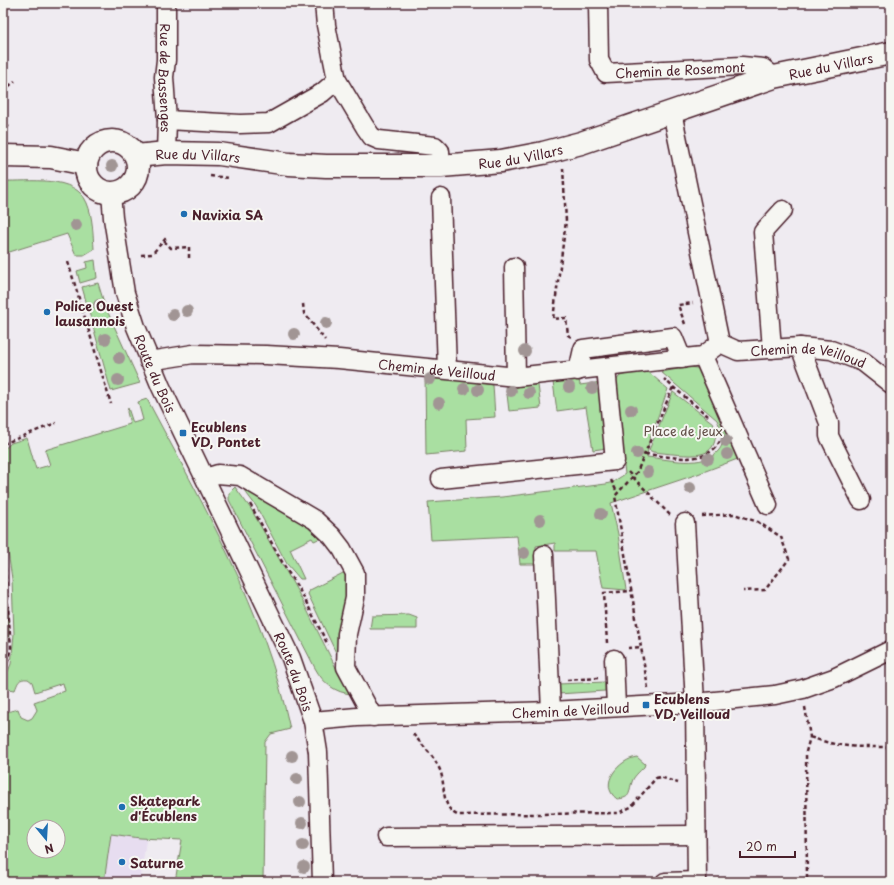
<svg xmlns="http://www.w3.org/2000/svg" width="894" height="885" font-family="'Playpen Sans',sans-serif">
<rect width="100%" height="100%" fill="#efebf1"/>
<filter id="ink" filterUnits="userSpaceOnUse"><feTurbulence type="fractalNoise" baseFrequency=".025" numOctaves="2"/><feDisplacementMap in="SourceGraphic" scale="8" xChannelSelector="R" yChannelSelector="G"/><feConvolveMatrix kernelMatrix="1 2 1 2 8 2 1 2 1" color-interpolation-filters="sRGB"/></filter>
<g filter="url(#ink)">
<path fill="#e7ddf0" d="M3 796 34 827V851H58L110 830 147 834 140 882H3Z"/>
<path fill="#a9dfa1" stroke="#7a7f66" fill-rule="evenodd" d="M3 181C29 182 75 174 87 203 93 217 93 235 94 249L84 255H76L67 234 3 254Z
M95 260 97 278 80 283 77 271 87 268 86 262Z
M98 283 105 306 140 383 111 391 82 287Z
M690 367 702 369 743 457 695 475 611 503 618 534 626 590 603 588 596 551H555V543L536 546V564H520L517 536 431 540 428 502 502 497 606 484 613 482 625 474 614 383 620 376 645 369 668 389 649 441 647 457C668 459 704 469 719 450 722 447 723 440 724 436L717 420 661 372Z
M425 374 493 385 495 417 466 419 467 451 426 455Z
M579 380 580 385 602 382 607 448 593 450 586 407 557 411 553 382Z
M538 385 541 408 509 411 506 386Z
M673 392 713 423C718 435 716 451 701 454 691 457 665 453 653 452L649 450Z
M147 399C203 505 265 610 290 729L271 734 265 742 263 882H175L182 840 140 838 111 834 104 882H3V713L18 709 21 717 28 720 32 718 37 710 34 702 65 691 63 683 35 692 32 682 28 679C18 678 18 683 15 690L8 689 5 685 6 676 11 664 14 634 12 579 3 518V450L11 443 27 438 36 469 50 465 45 450 130 424 127 412 128 408 133 423 143 420 138 402ZM34 827H58V851H34Z
M241 486 301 520 323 537 314 541 312 538 290 549 304 579H300L287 564 256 506Z
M235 487 251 509 300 596 336 668 352 694C335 693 323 683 315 668L229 500V493Z
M3 563C7 594 14 640 3 671Z
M345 572 348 590 339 659 308 594 310 590Z
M409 615 417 618V629H370L372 616Z
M605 682V691L558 694V684Z
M637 757 645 764 644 767C640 771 633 777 632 782 628 793 632 798 617 799 597 784 620 759 637 757Z"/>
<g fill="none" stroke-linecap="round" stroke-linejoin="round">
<defs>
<g id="minor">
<path id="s1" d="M166 3V60L164 77 167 120 166 153"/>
<path d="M324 3 326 25 337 80 365 127 372 137 379 140 435 146 440 151 441 166"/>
<path id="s2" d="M598 3 599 60 606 73 742 66 763 68 774 77"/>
<path d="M672 112 720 343"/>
<path d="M167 120 240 124 269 123 322 93 337 80"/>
<path id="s3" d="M111 193 113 218 125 293 136 327 161 387 291 658 313 721 318 752 322 882"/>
<path d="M441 198 447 369"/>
<path d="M514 267 516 377"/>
<path id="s4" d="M720 343 738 351 800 347 831 350 863 362 891 384"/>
<path d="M800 347 829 423V436L861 500"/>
<path d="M772 349 763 232 783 210"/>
<path d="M703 356 768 505"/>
<path id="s5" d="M149 361 193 354 266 355 339 359 516 377 703 356 720 343"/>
<path d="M578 371 583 349 673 337 682 359"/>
<path d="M205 478 218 474 240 476 315 520 332 536 342 549 355 573V598L347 634 346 667 373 717"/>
<path d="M441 479 615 461 606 368"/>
<path d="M685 523 695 703 697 882"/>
<path d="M544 555 551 711"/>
<path d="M614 659 616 707"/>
<path id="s6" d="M313 721 357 717 551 711 695 703 775 695 803 689 834 678 891 650"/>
<path d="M386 837 696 835"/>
<path d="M665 882 697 881"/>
</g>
<g id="major">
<circle cx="112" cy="167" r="26"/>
<path d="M3 156 51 157 86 164"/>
<path id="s7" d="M136 156 166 153 219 154 289 164 326 166H441L501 161 543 153 581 143 774 77 891 53"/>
</g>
</defs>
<use href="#minor" stroke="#4a1f2b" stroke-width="21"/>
<use href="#major" stroke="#4a1f2b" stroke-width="25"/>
<path stroke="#4a1f2b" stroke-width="2.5" stroke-dasharray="4 3" stroke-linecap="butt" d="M3 91 15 81
M3 122 9 127
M563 168 566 221 553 319 566 318 568 335 571 337
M210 176 230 178
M164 241 171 248 189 247V261
M141 255 152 254 167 237
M68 262 111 404
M303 304 304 313 325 340
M685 324 678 305 693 303
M673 387 708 416
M3 444 56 423
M645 454C670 456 706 467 720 441
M628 472 670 515
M611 480 617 492
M250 504 285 567 303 596 328 645
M702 516 734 514 758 522 781 537 789 559 765 590 743 591
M3 540 11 647 3 682
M607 643 604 593 631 591
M628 648 641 647
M567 680 598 678
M648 688 615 496 637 472 673 387 664 379
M805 707 810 737 806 752 807 882
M413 734C422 745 434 756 440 770 446 785 440 806 457 815L618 813 631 807 656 778 660 777 678 783
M810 737C840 748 860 747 891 747"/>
<use href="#minor" stroke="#f6f6f2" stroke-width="18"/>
<use href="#major" stroke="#f6f6f2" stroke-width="22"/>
</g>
<g fill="#a19594">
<circle cx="112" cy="166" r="6"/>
<circle cx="76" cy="225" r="6"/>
<circle cx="99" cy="305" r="6"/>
<circle cx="187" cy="311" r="6"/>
<circle cx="173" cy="315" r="6"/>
<circle cx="326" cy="323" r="6"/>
<circle cx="294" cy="334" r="6"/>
<circle cx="105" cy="339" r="6"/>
<circle cx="525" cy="351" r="6"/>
<circle cx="119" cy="358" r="6"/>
<circle cx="430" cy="379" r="6"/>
<circle cx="118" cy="380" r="6"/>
<circle cx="569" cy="387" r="6"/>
<circle cx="592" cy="388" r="6"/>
<circle cx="464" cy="389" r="6"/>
<circle cx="478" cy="390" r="6"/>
<circle cx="511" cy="391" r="6"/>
<circle cx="529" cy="393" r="6"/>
<circle cx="439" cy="403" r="6"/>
<circle cx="631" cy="410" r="6"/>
<circle cx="726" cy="441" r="6"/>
<circle cx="637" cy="453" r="6"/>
<circle cx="727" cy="454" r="6"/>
<circle cx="708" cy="459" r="6"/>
<circle cx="648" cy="472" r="6"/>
<circle cx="690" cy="488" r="6"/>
<circle cx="601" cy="514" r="6"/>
<circle cx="540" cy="520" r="6"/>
<circle cx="524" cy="553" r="6"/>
<circle cx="292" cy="756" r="6"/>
<circle cx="297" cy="779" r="6"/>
<circle cx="300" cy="802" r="6"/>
<circle cx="302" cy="823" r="6"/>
<circle cx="303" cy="845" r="6"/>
<circle cx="304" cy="867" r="6"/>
</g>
</g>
<g fill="#1f6fb2" stroke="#f6f6f2" stroke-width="1.5">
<circle cx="184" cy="214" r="4"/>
<circle cx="47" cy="312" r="4"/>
<rect x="179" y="429" width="8" height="8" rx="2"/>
<rect x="642" y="701" width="8" height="8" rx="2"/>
<circle cx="122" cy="807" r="4"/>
<circle cx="122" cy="862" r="4"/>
</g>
<g text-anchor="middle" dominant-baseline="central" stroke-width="4" stroke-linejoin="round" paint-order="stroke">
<g font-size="13" fill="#4a1f2b" stroke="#f6f6f2">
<text stroke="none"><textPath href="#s7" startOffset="710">Rue du Villars</textPath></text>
<text stroke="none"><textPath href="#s2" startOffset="146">Chemin de Rosemont</textPath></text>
<text stroke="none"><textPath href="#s1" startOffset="75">Rue de Bassenges</textPath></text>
<text stroke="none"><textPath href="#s7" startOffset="386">Rue du Villars</textPath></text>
<text stroke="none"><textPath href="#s7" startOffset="62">Rue du Villars</textPath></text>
<text stroke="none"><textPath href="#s4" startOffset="91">Chemin de Veilloud</textPath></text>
<text stroke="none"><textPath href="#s5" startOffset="289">Chemin de Veilloud</textPath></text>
<text stroke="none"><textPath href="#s3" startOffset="187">Route du Bois</textPath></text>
<text stroke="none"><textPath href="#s3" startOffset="516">Route du Bois</textPath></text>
<text stroke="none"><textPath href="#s6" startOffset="258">Chemin de Veilloud</textPath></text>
</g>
<g font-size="13" font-weight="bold" fill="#4a1f2b" stroke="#f6f6f2" text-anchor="start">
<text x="192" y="214">Navixia SA</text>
<text x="55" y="305">Police Ouest<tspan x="55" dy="15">lausannois</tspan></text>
<text x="191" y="426">Ecublens<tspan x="191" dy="15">VD, Pontet</tspan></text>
<text x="654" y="698">Ecublens<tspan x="654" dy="15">VD, Veilloud</tspan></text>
<text x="130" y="800">Skatepark<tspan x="130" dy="15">d'Écublens</tspan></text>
<text x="130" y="862">Saturne</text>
</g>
<g font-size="13" fill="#624f48" stroke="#f6f6f2">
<text x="683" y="430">Place de jeux</text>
</g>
</g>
<rect width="894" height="885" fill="none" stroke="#f6f6f2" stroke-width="16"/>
<rect x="8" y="8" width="878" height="869" fill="none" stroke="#4a1f2b" stroke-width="1.5" filter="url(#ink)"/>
<g transform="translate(46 839) rotate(162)"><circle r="19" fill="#f6f6f2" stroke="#b1a0a2"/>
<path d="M0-3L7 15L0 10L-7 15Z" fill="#1f6fb2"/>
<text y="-6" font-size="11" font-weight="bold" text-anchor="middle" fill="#4a1f2b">N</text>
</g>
<path d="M740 851v6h55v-6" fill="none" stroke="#4a1f2b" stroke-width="2"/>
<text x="746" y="851" font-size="12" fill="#4a1f2b" stroke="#f6f6f2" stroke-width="3" paint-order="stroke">20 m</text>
</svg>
